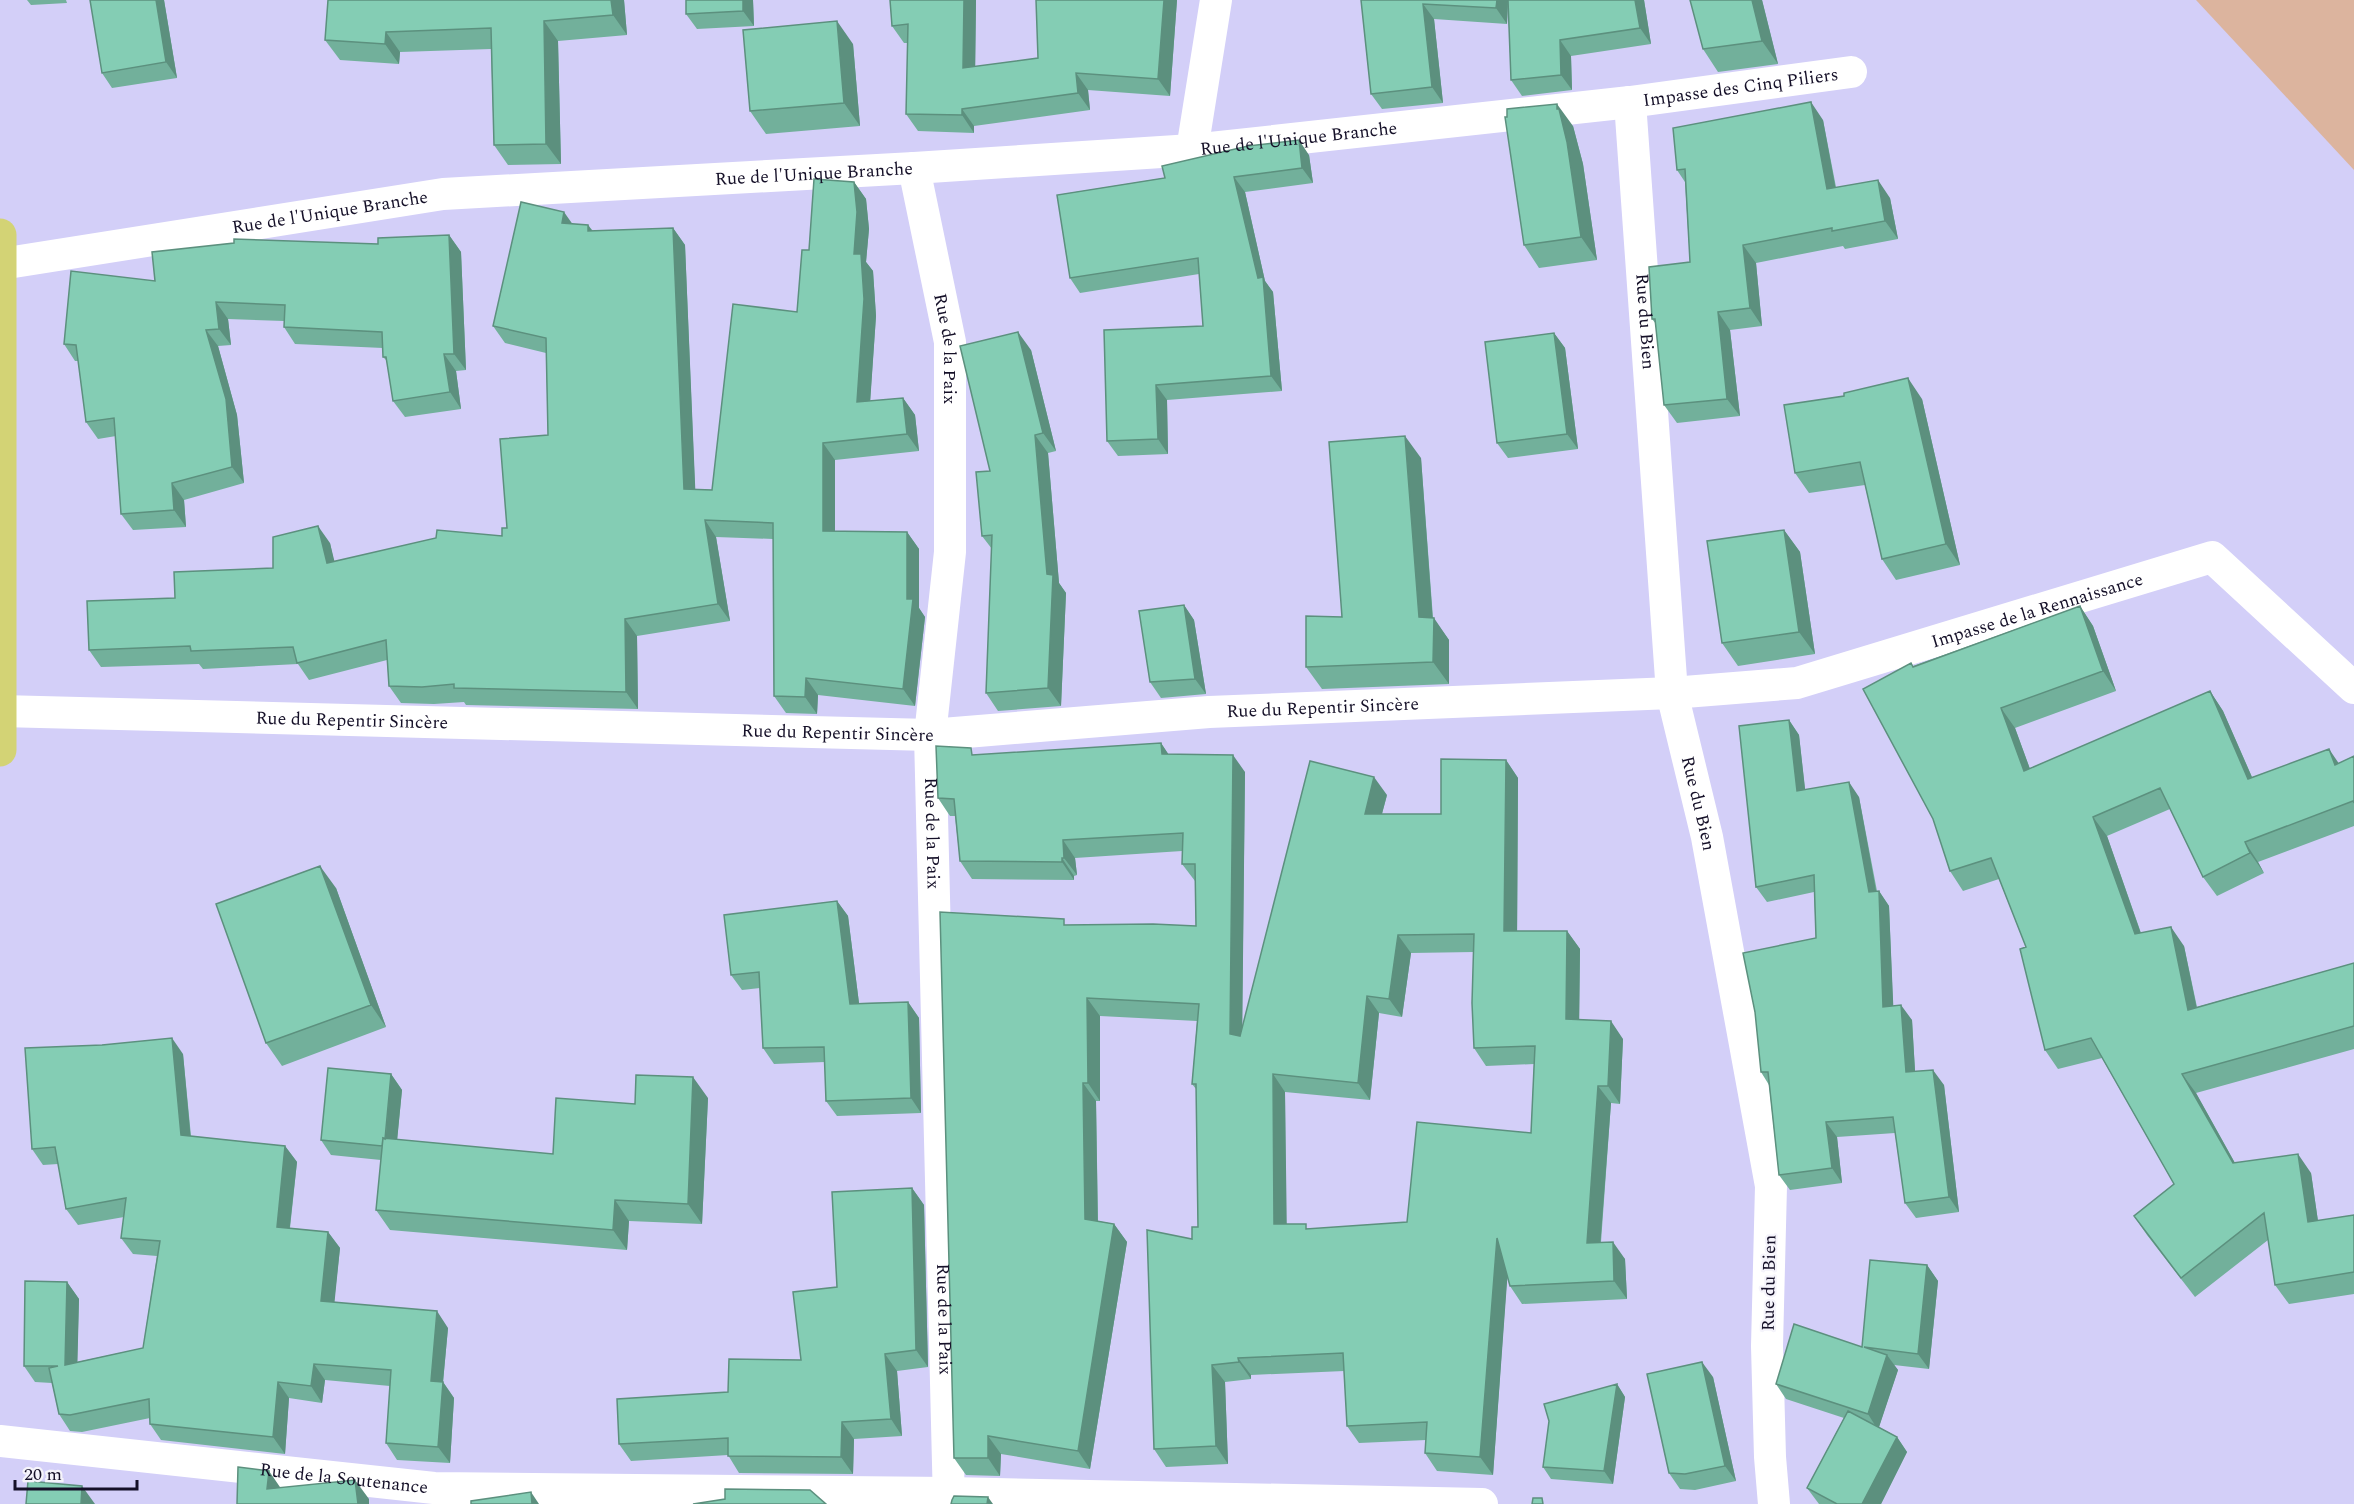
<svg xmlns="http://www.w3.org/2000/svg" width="2354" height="1504" font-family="Spectral,serif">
<rect width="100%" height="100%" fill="#d3cff8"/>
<path fill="#dcb49e" d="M2196 0H2354V170Z"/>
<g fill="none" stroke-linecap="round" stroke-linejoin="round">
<g stroke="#fff" stroke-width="32">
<path id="s1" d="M1630 102 1672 693 1707 837 1771 1186 1767 1346 1770 1457 1774 1504"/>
<path d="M1192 150 1216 0"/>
<path id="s2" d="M914 168 950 342V552L930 735 949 1504"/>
<path id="s3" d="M1 264 443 194 914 168 1192 150 1630 102 1851 72"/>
<path id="s4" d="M1 711 930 735 1209 712 1672 693 1797 683 2212 557 2354 688"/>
<path id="s5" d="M0 1441 434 1488 949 1493 1482 1504"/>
</g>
<path stroke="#d3d375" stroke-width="33" d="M0 235V750"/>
</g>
<path fill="#72b09b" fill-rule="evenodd" d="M27 0H66L67 3 31 5Z
M164 0 177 78 112 88 102 73Z
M328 0H624L627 35 558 41 561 164 508 165 494 145 491 49 400 52 399 64 340 60 325 40Z
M753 0 754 26 697 29 686 14Z
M890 0H976L975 67 1038 58 1177 0 1170 96 1088 90 1090 110 974 126V133L918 131 906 114 908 43H904L892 26Z
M1361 0H1644L1651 44 1571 56 1572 90 1522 96 1511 80 1508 3 1507 24 1434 19 1443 103 1382 109 1371 94Z
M1690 0H1762L1778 64 1718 72 1703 49Z
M853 44 860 126 766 134 750 111Z
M1823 120 1836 187 1890 198 1898 239 1845 249 1843 246 1756 263 1762 326 1730 330 1740 416 1677 423 1664 405 1656 324 1652 319 1690 262 1685 182 1677 170Z
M1573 126 1583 164 1597 260 1539 268 1524 245Z
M1309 155 1313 183 1245 192 1265 281 1273 292 1282 391 1167 400 1168 454 1118 456 1107 441 1203 326 1199 274 1080 293 1070 278 1057 195Z
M854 182 866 199 869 229 866 262 873 271 876 316 870 401 903 398 915 415 919 451 835 460V531L907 532 919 549V608L925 617 915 706 818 695 817 714 786 713 774 696 773 539 716 537 730 621 637 636 638 709 466 705 464 702 434 704 401 703 389 686 387 660 309 680 298 664 203 669 199 664 101 667 89 650 175 598 273 568 330 543 334 562 502 536 507 528 548 435 546 353 505 343 493 326 573 224 588 225 593 231 673 228 685 245 695 489 712 490 797 312 809 250Z
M449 235 461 252 466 370 456 371 461 409 405 417 393 401 387 361 383 357V348L295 344 284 327V321L228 319 231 345 218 346 237 415 244 483 184 500 186 527 133 530 121 514 116 436 98 439 86 422 78 361H75L64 344 155 281 378 244Z
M1554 333 1565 348 1578 449 1508 458 1497 443Z
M1031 350 1056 451 1048 453 1059 583 1066 593 1061 706 998 711 986 693 992 549 982 536 990 471Z
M1922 399 1960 565 1896 580 1882 559 1865 485 1809 493 1795 473Z
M1421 458 1433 618 1449 640V684L1322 689 1306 667 1342 617Z
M1784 530 1800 552 1815 654 1738 666 1722 643Z
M1184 605 1194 620 1206 694 1161 698 1150 682Z
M2080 606 2093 626 2116 691 2015 728 2030 769 2210 691 2223 711 2252 777 2339 763 2354 756V826L2258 862 2264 873 2217 896 2203 877 2170 809 2107 836 2141 933 2184 946 2197 1007 2354 963V1049L2196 1093 2235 1163 2311 1173 2318 1221 2354 1215V1294L2289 1304 2275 1285 2268 1240 2195 1297 2147 1235 2134 1216 2174 1184 2102 1058 2058 1069 2045 1050 2026 947 1999 879 1963 891 1950 871 1913 666Z
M1789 720 1799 735 1805 790 1859 797 1877 891H1879L1889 906 1893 1006 1912 1020 1915 1072 1944 1085 1959 1212 1916 1218 1905 1203 1895 1133 1837 1137 1842 1183 1790 1190 1779 1175 1769 1085 1761 1072 1816 938 1814 892 1767 902 1756 887Z
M1161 743 1168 754 1245 772 1242 1028 1387 795 1382 814H1441L1506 760 1518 778 1517 931H1567L1580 949 1579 1020 1623 1039 1620 1104 1611 1103 1601 1242 1625 1259 1627 1299 1522 1304 1510 1286 1507 1277 1493 1475 1437 1471 1425 1453 1426 1440 1359 1443 1347 1426 1344 1371 1251 1375V1379L1225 1382 1228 1464 1166 1467 1154 1449 1192 1239 1198 1227 1196 1089 1192 1084 1197 1021 1100 1016V1101H1096L1098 1221 1114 1224 1127 1242 1090 1469 1001 1454 1000 1476 966 1475 954 1458 1068 925 1196 926 1195 881 1182 864V851L1075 858 1077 875 1074 876V880L972 879 960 861 955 816H950L938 798 976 755ZM1474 952V1048L1486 1066 1534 1064 1531 1133 1407 1222 1310 1229 1286 1224 1285 1092 1370 1100 1379 1013 1402 1017 1411 953Z
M336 888 386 1027 282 1066 266 1043Z
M837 901 848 916 859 1003 908 1002 919 1018 921 1113 837 1116 826 1101 825 1062 774 1064 763 1048 760 988 742 990 731 975Z
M183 1054 191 1136 285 1146 297 1162 290 1228 328 1232 340 1248 334 1302 448 1328 443 1382 454 1398 450 1463 397 1460 386 1443 390 1386 325 1380 322 1403 289 1398 285 1454 161 1440 150 1424V1418L82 1432 70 1431 59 1414 52 1383 35 1382 24 1366 67 1282 79 1299 77 1362 143 1348 157 1256 133 1254 121 1238 124 1217 78 1225 66 1209 58 1164 43 1165 32 1149Z
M391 1074 402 1090 397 1140 553 1154 635 1104 708 1098 702 1224 629 1221 627 1250 390 1230 376 1210 381 1160 331 1155 321 1140Z
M912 1188 924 1205 928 1367 897 1371 902 1436 854 1439 853 1474 739 1473 728 1455 631 1461 619 1444 728 1392 801 1360 837 1287Z
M1927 1265 1938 1281 1929 1369 1894 1365 1898 1370 1879 1427 1897 1437 1907 1452 1881 1504H1819L1807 1488 1844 1418 1786 1399 1776 1384 1862 1347Z
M1713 1377 1736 1481 1695 1490 1680 1489 1669 1473Z
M1617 1384 1625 1397 1613 1484 1551 1479 1543 1467Z"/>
<path fill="#5c907e" d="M156 0H164L177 78 166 62Z
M611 0H624L627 35 613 15Z
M743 0H753L754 26 743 11Z
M964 0H976L975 85 963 68Z
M1164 0H1177L1170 96 1158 79Z
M1497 0H1508L1507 24 1496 8Z
M1635 0H1644L1651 44 1640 28Z
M1752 0H1762L1778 64 1762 41Z
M1423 4 1434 19 1443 103 1432 87Z
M544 21 558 41 561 164 546 144Z
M837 21 853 44 860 126 844 103Z
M386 32 400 52 399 64 385 44Z
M1560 40 1571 56 1572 90 1561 75Z
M1076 73 1088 90 1090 110 1078 93Z
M1811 102 1823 120 1839 207 1827 189Z
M1557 104 1573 126 1583 164 1597 260 1581 237 1557 109Z
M962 109 974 126V133L962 115Z
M1299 140 1309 155 1313 183 1302 168Z
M1234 177 1245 192 1265 281 1273 292 1282 391 1271 376 1258 278Z
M1878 180 1890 198 1898 239 1885 221Z
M854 182 866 199 869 229 866 262 873 271 876 316 869 419 857 402 854 254Z
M564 212 576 229 562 223Z
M588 225 600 242 588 231Z
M673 228 685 245 696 506 684 489Z
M449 235 461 252 466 370 454 354Z
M1743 245 1756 263 1762 326 1750 308Z
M216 302 228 319 231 345 219 329Z
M1718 312 1730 330 1740 416 1727 399Z
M206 330 218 346 237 415 244 483 232 467Z
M1018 332 1031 350 1056 451 1043 433Z
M1554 333 1565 348 1578 449 1567 434Z
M444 354 456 371 461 409 450 392Z
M1908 378 1922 399 1960 565 1946 544Z
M1156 385 1167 400 1168 454 1158 439Z
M903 398 915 415 919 451 907 434Z
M1035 435 1048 453 1059 583 1066 593 1061 706 1048 688 1047 574Z
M1405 436 1421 458 1433 623 1434 618 1449 640V684L1433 662 1419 617Z
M823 443 835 460V548L823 531Z
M172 483 184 500 186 527 174 510Z
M705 520 716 537 730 621 718 604Z
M318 526 330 543 339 580 327 563Z
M1784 530 1800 552 1815 654 1799 632Z
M907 532 919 549V608L925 617 915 706 903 689 907 599Z
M1184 605 1194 620 1206 694 1195 679Z
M2080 606 2093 626 2116 691 2103 671Z
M625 619 637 636 638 709 626 692Z
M806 678 818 695 817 714 805 697Z
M2210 691 2223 711 2261 798 2248 779Z
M2001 708 2015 728 2038 791 2024 771Z
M1789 720 1799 735 1807 806 1797 791Z
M1161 743 1173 761 1162 754Z
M2329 749 2342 768 2335 765Z
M1233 755 1245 772 1242 1052 1230 1034Z
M1506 760 1518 778 1517 948 1504 931Z
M1374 777 1387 795 1377 832 1365 814Z
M1849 782 1859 797 1879 907 1869 892Z
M2093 817 2107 836 2148 954 2135 934Z
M1063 840 1075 858 1077 875 1064 858Z
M2245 842 2258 862 2264 873 2250 853Z
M1062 858 1074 876V880L1062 862Z
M320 866 336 888 386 1027 371 1005Z
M1879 891 1889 906 1894 1022 1883 1007Z
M837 901 848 916 861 1019 850 1004Z
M2171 927 2184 946 2201 1029 2188 1010Z
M1567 931 1580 949 1579 1037 1566 1019Z
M1398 935 1411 953 1402 1017 1389 999Z
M1367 996 1379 1013 1370 1100 1358 1083Z
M1087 998 1100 1016V1101L1088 1083Z
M908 1002 919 1018 921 1113 911 1098Z
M1901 1005 1912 1020 1916 1087 1906 1072Z
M1611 1021 1623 1039 1620 1104 1608 1086Z
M172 1038 183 1054 192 1152 181 1135Z
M1933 1070 1944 1085 1959 1212 1949 1197Z
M391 1074 402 1090 395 1162 385 1146Z
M1273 1074 1285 1092 1287 1242 1274 1224Z
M2182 1074 2196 1093 2246 1183 2233 1163Z
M693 1077 708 1098 702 1224 688 1204Z
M1083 1083 1096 1101 1098 1236 1085 1219Z
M1598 1086 1611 1103 1599 1261 1587 1243Z
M1826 1122 1837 1137 1842 1183 1832 1168Z
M285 1146 297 1162 288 1243 277 1227Z
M2298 1154 2311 1173 2321 1242 2308 1222Z
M912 1188 924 1205 928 1367 916 1350Z
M615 1200 629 1221 627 1250 613 1230Z
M1114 1224 1127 1242 1090 1469 1078 1451Z
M328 1232 340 1248 333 1317 321 1301Z
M1497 1238 1509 1255 1493 1475 1480 1457Z
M1613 1242 1625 1259 1627 1299 1614 1281Z
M1927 1265 1938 1281 1929 1369 1918 1354Z
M67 1282 79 1299 77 1381 65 1365Z
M437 1311 448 1328 443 1382 454 1398 450 1463 438 1447 431 1381Z
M885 1354 897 1371 902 1436 891 1419Z
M1887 1355 1898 1370 1878 1430 1868 1414Z
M1238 1358 1251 1375V1379L1239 1362Z
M1702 1362 1713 1377 1736 1481 1725 1466Z
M314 1364 325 1380 322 1403 311 1386Z
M1212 1365 1225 1382 1228 1464 1216 1446Z
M278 1382 289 1398 285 1454 273 1437Z
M1617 1384 1625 1397 1613 1484 1604 1471Z
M842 1422 854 1439 853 1474 841 1457Z
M988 1436 1001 1454 1000 1476 988 1458Z
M1897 1437 1907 1452 1881 1504H1862Z
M269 1471 282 1490 267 1489Z
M355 1480 369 1499V1504H358Z
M82 1486 95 1504H81Z
M531 1492 539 1504H532Z
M988 1497 993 1504H987Z"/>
<path fill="#84cdb4" stroke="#5c907e" stroke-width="1.5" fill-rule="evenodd" d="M90 0H156L166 62 102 73Z
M328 0H611L613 15 544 21 546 144 494 145 491 28 386 32 385 44 325 40Z
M686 0H743V11L686 14Z
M890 0H964L963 68 1038 58 1036 0H1164L1158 79 1076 73 1078 93 962 109V115L906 114 908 24 892 26Z
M1361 0H1497L1496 8 1423 4 1432 87 1371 94Z
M1508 0H1635L1640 28 1560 40 1561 75 1511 80Z
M1690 0H1752L1762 41 1703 49Z
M837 21 844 103 750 111 743 30Z
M1811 102 1827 189 1878 180 1885 221 1832 231V228L1743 245 1750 308 1718 312 1727 399 1664 405 1655 319H1652L1649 267 1690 262 1685 169 1677 170 1673 128Z
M1557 104V109H1559L1567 142 1581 237 1524 245 1505 117H1507V109Z
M1299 140 1302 168 1234 177 1258 278 1263 277 1271 376 1156 385 1158 439 1107 441 1104 330 1203 326 1198 258 1070 278 1057 195 1165 178 1162 166 1248 146Z
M814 179 854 182 857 212 854 254H861L864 299 857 402 903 398 907 434 823 443V531L907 532V599H913L903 689 806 678 805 697 774 696 773 523 705 520 718 604 625 619 626 692 454 688V684L422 687 389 686 386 640 297 663 293 647 191 651 190 646 89 650 87 601 175 598 174 572 273 568V537L318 526 327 563 436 538 437 530 502 536V528H507L500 439 548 435 546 338 493 326 521 202 564 212 562 223 588 225V231L673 228 684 489 712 490 733 304 797 312 802 250H809Z
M449 235 454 354H444L450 392 393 401 386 357H383L382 332 284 327 285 305 216 302 219 329 206 330 226 399 232 467 172 483 174 510 121 514 114 418 86 422 76 345 64 344 71 271 155 281 152 252 234 243V239L378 244V238Z
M1018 332 1043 433 1035 435 1047 574 1053 575 1048 688 986 693 992 535 982 536 976 472 990 471 960 346Z
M1554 333 1567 434 1497 443 1485 342Z
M1908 378 1946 544 1882 559 1860 462 1795 473 1784 405 1844 396V393Z
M1405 436 1419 617 1434 618 1433 662 1306 667V616L1342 617 1329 442Z
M1784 530 1799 632 1722 643 1707 541Z
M1184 605 1195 679 1150 682 1139 611Z
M2080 606 2103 671 2001 708 2024 771 2210 691 2248 779 2329 749 2335 765 2354 756V803L2353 801 2245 842 2250 853 2203 877 2160 788 2093 817 2135 934 2171 927 2188 1010 2354 963V1026L2182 1074 2233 1163 2298 1154 2308 1222 2354 1215V1272L2275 1285 2264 1213 2181 1278 2134 1216 2174 1184 2091 1038 2045 1050 2020 949 2026 947 1991 858 1950 871 1933 819 1863 689 1911 663 1913 667Z
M1789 720 1797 791 1849 782 1869 892 1879 891 1883 1007 1901 1005 1906 1072 1933 1070 1949 1197 1905 1203 1893 1117 1826 1122 1832 1168 1779 1175 1768 1072H1761L1755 1012 1743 953 1816 938 1814 875 1756 887 1739 726Z
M1161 743 1162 754 1233 755 1230 1034 1240 1036 1310 761 1374 777 1365 814H1441V759L1506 760 1504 931H1567L1566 1019 1611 1021 1608 1086H1598L1587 1243 1613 1242 1614 1281 1510 1286 1497 1238 1480 1457 1425 1453 1427 1422 1347 1426 1343 1353 1238 1358 1239 1362 1212 1365 1216 1446 1154 1449 1147 1230 1192 1239V1227H1198L1196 1084H1192L1199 1004 1087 998 1088 1083H1083L1085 1219 1114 1224 1078 1451 988 1436V1458H954L940 912 1064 919V925L1153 924 1196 926 1195 864H1182L1183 833 1063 840 1064 858H1062V862L960 861 954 799 938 798 936 746 971 748 972 755ZM1474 934 1472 1003 1474 1048 1535 1046 1531 1133 1417 1122 1407 1222 1306 1229V1224H1274L1273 1074 1358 1083 1367 996 1389 999 1398 935Z
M320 866 371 1005 266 1043 216 904Z
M837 901 850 1004 908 1002 911 1098 826 1101 824 1047 763 1048 759 972 731 975 724 915Z
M172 1038 181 1135 285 1146 277 1227 328 1232 321 1301 437 1311 431 1381 443 1382 438 1447 386 1443 391 1370 314 1364 311 1386 278 1382 273 1437 150 1424 149 1399 70 1415 59 1414 49 1368 58 1366H24L25 1281 67 1282 65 1365 143 1348 160 1241 121 1238 126 1198 66 1209 55 1147 32 1149 25 1048 102 1045Z
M328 1068 391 1074 385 1139 383 1138 382 1146 321 1140Z
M636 1075 693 1077 688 1204 615 1200 613 1230 376 1210 383 1138 553 1154 556 1098 635 1104Z
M912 1188 916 1350 885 1354 891 1419 842 1422 841 1457 728 1456V1438L619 1444 617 1399 728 1392 729 1359 801 1360 793 1292 837 1287 832 1192Z
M1870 1260 1927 1265 1918 1354 1864 1347 1887 1355 1868 1414 1776 1384 1794 1324 1862 1347Z
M1702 1362 1725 1466 1685 1474 1669 1473 1647 1374Z
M1617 1384 1604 1471 1543 1467 1549 1421 1544 1404Z
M1848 1411 1897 1437 1862 1504H1837L1807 1488Z
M238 1467 269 1471 267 1489 355 1480 358 1504H237Z
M28 1481 82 1486 81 1504H26Z
M725 1489 810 1490 826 1504H693L725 1499Z
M531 1492 532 1504H471V1501Z
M954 1496 988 1497 987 1504H951L952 1500Z
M1533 1498H1542L1543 1504H1532Z"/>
<g text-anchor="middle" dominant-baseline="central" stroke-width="4.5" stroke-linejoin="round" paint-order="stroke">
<g font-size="18" fill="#151028" stroke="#f5f4fb">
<text stroke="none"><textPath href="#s3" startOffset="1750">Impasse des Cinq Piliers</textPath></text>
<text stroke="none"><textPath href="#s3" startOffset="1305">Rue de l'Unique Branche</textPath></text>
<text stroke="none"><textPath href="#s3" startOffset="819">Rue de l'Unique Branche</textPath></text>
<text stroke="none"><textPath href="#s3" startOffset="333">Rue de l'Unique Branche</textPath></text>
<text stroke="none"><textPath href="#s1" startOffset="220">Rue du Bien</textPath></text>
<text stroke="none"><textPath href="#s2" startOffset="184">Rue de la Paix</textPath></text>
<text stroke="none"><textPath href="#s4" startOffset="2049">Impasse de la Rennaissance</textPath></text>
<text stroke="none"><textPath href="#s4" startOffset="1323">Rue du Repentir Sincère</textPath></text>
<text stroke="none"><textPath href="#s4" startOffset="351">Rue du Repentir Sincère</textPath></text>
<text stroke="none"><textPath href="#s4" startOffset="837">Rue du Repentir Sincère</textPath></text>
<text stroke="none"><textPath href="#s1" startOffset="706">Rue du Bien</textPath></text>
<text stroke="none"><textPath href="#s2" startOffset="670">Rue de la Paix</textPath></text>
<text transform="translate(1769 1283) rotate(-89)">Rue du Bien</text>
<text stroke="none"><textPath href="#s2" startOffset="1156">Rue de la Paix</textPath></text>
<text stroke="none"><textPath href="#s5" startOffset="346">Rue de la Soutenance</textPath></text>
</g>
</g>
<path d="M15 1480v9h122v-9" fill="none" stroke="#151028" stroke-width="3"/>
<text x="24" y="1480" font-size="18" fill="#151028" stroke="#f5f4fb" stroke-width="4.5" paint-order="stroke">20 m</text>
</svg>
